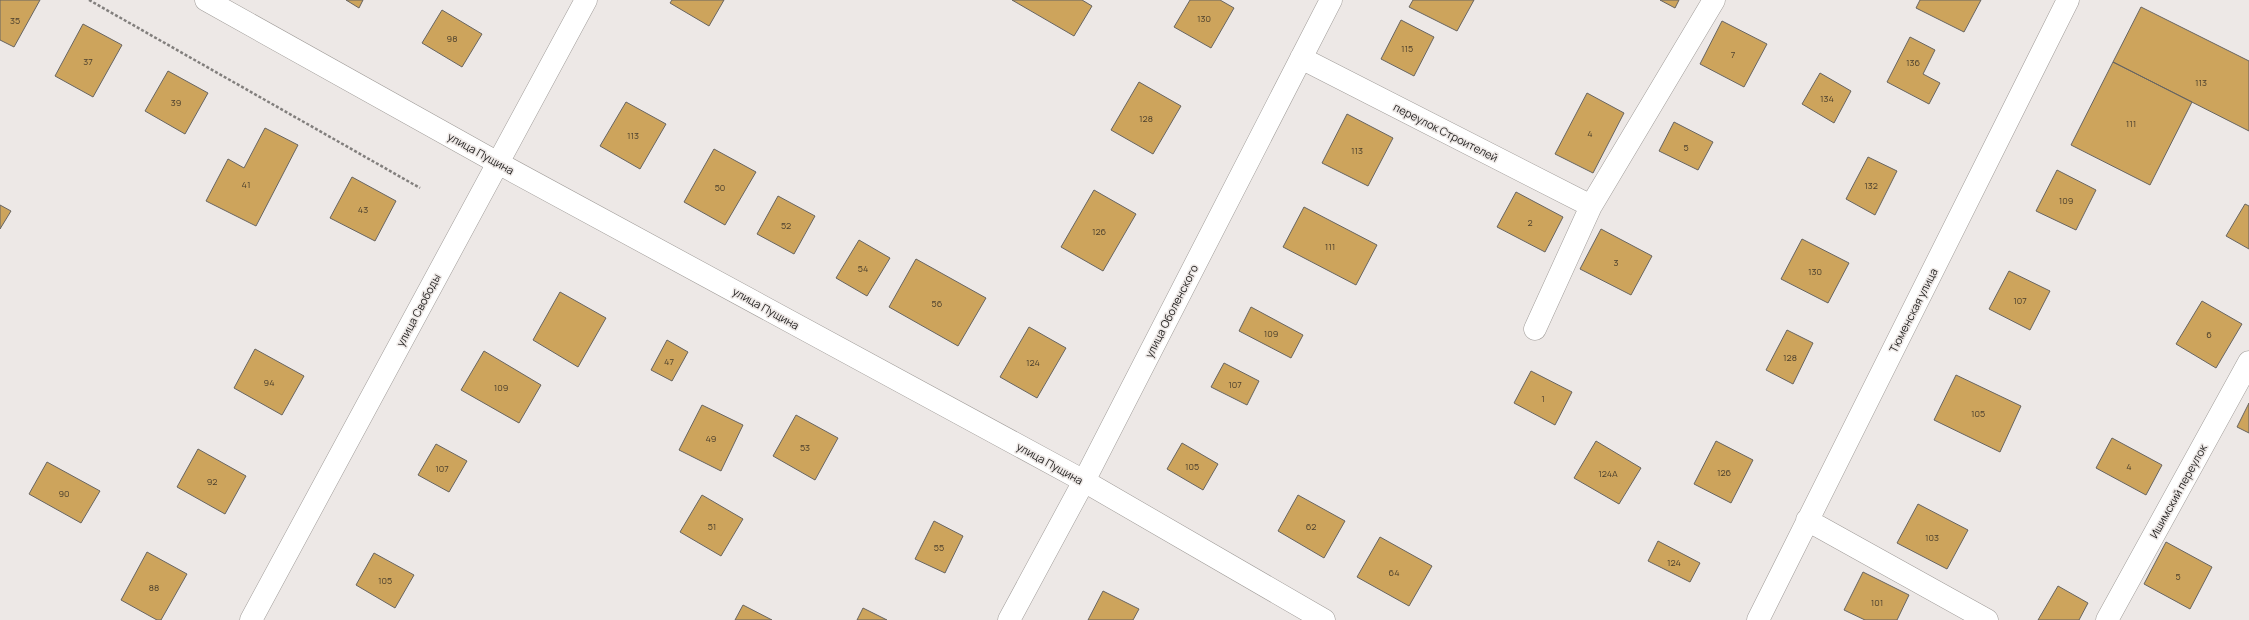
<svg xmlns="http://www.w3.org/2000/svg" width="2249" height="620" font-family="Manrope,sans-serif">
<rect width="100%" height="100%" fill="#ede8e6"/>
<path fill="#cda45c" stroke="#686561" d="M0 0H40L14 47 0 40Z
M346 0H363L359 8Z
M672 0H724L709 26 670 3Z
M1012 0H1082L1092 6 1074 36Z
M1190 0H1220L1234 8 1211 48 1174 27Z
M1413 0H1474L1457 31 1409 7Z
M1660 0H1679L1675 8Z
M1920 0H1981L1964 32 1916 8Z
M2141 7 2249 61V131L2113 62Z
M442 10 482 34 462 67 422 43Z
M1401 20 1434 37 1414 76 1381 59Z
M1722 21 1767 44 1744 87 1700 64Z
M83 24 122 45 93 97 55 76Z
M1910 37 1935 50 1923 74 1940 83 1929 104 1887 82Z
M2113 62 2192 102 2150 185 2071 145Z
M168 71 208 93 185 134 145 111Z
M1820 73 1851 91 1834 123 1802 104Z
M1139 82 1181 106 1153 154 1111 130Z
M1587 93 1624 113 1593 173 1555 154Z
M626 102 666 124 640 169 600 146Z
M1347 114 1393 138 1368 186 1322 163Z
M1674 122 1713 142 1698 170 1659 151Z
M265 128 298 145 256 226 206 201 228 159 244 168Z
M714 149 756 172 725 225 684 202Z
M1868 157 1897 171 1875 215 1846 199Z
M2057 170 2096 190 2076 230 2036 211Z
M352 177 396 201 375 241 330 218Z
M1094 190 1136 214 1103 271 1061 247Z
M1516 192 1563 217 1545 252 1497 227Z
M778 196 815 216 794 254 757 234Z
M2245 204 2249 206V249L2226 236Z
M0 205 11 211 0 229Z
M1304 207 1377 245 1356 285 1283 247Z
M1601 229 1652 256 1631 295 1580 269Z
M1802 239 1849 263 1828 303 1781 279Z
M859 240 890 258 867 296 836 278Z
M916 259 986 298 958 346 889 307Z
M2009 271 2050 291 2030 330 1989 309Z
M560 292 606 318 578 367 533 340Z
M2202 301 2242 324 2216 368 2176 344Z
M1251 307 1303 335 1291 358 1239 331Z
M1029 327 1066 348 1037 398 1000 377Z
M1787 330 1813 343 1793 384 1766 370Z
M667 340 688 352 672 381 651 370Z
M255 349 304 376 282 415 234 388Z
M484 351 541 385 519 423 461 390Z
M1224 363 1259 381 1247 405 1211 387Z
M1531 371 1572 392 1555 425 1514 403Z
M1956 375 2021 406 2000 452 1934 420Z
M2249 403V433L2237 427Z
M702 405 743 425 721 471 679 450Z
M796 415 838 438 815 480 773 456Z
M2112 438 2162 465 2146 495 2096 468Z
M1596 441 1641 468 1619 504 1574 478Z
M1716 441 1753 460 1731 503 1694 484Z
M1182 443 1218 464 1203 490 1167 469Z
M436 444 467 461 449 492 418 475Z
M198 449 246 476 225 514 177 487Z
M47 462 100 491 81 523 29 494Z
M702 495 743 519 721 556 680 532Z
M1298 495 1345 521 1324 558 1278 531Z
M1918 504 1968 530 1947 569 1897 543Z
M934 521 963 536 945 573 915 559Z
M1380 537 1432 566 1409 606 1357 577Z
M1658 541 1700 563 1690 582 1648 561Z
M2166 542 2212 567 2190 609 2144 584Z
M147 552 187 574 161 620H157L121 600Z
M374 553 414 575 395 608 356 585Z
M1863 572 1909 595 1897 620H1865L1844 610Z
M2058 586 2088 603 2079 620H2038Z
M1103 591 1139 609 1133 620H1088Z
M743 605 772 620H735Z
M863 608 887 620H857Z"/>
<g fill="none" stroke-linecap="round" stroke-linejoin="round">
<defs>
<path id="minor" d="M206 0 498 163 1084 481 1324 620
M1301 58 1591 206 1714 0
M1535 329 1591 206
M1807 520 1987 620
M251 620 586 0
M1009 620 1084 481 1331 0
M1758 620 2068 0
M2107 620 2249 362"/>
</defs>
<use href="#minor" stroke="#a09c99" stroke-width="23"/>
<path stroke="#827f7d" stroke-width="2.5" stroke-dasharray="3 2" stroke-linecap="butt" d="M89 0 420 188"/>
<use href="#minor" stroke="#fff" stroke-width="22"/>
</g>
<g text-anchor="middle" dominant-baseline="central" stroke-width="3" stroke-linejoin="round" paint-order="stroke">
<g font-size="9" fill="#4c402e">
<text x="1204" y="18">130</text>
<text x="15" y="20">35</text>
<text x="452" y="38">98</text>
<text x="1407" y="48">115</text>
<text x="1733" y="54">7</text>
<text x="88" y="61">37</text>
<text x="1913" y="62">136</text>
<text x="2201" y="82">113</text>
<text x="1827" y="98">134</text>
<text x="176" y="102">39</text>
<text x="1146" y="118">128</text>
<text x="2131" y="123">111</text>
<text x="1590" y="133">4</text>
<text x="633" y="135">113</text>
<text x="1686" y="147">5</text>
<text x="1357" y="150">113</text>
<text x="246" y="184">41</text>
<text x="1871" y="185">132</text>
<text x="720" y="187">50</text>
<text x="2066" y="200">109</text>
<text x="363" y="209">43</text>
<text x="1530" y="222">2</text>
<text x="786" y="225">52</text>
<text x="1099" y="231">126</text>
<text x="1330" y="246">111</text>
<text x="1616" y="262">3</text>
<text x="863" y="268">54</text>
<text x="1815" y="271">130</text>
<text x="2020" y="300">107</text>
<text x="937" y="303">56</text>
<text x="1271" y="333">109</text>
<text x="2209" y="334">6</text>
<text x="1790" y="357">128</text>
<text x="669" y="361">47</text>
<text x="1033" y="362">124</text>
<text x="269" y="382">94</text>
<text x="1235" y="384">107</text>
<text x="501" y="387">109</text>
<text x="1543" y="398">1</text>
<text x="1978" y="413">105</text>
<text x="711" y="438">49</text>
<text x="805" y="447">53</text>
<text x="1192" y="466">105</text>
<text x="2129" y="466">4</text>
<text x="442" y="468">107</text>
<text x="1724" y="472">126</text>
<text x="1608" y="473">124А</text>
<text x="212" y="481">92</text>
<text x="64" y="493">90</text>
<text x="712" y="526">51</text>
<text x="1311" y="526">62</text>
<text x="1932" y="537">103</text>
<text x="939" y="547">55</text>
<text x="1674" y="562">124</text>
<text x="1394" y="572">64</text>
<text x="2178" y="576">5</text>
<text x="385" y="580">105</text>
<text x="154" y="587">88</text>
<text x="1877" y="602">101</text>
</g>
<g font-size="11" fill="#211f1e" stroke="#ede8e6">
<text transform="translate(1446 132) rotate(27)">переулок Строителей</text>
<text transform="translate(481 153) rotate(29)">улица Пущина</text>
<text transform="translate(766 308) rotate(29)">улица Пущина</text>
<text transform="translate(418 310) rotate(-62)">улица Свободы</text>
<text transform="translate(1913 310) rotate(-63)">Тюменская улица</text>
<text transform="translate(1171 311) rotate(-63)">улица Оболенского</text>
<text transform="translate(1050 463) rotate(29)">улица Пущина</text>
<text transform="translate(2178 491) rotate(-61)">Ишимский переулок</text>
</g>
</g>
</svg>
